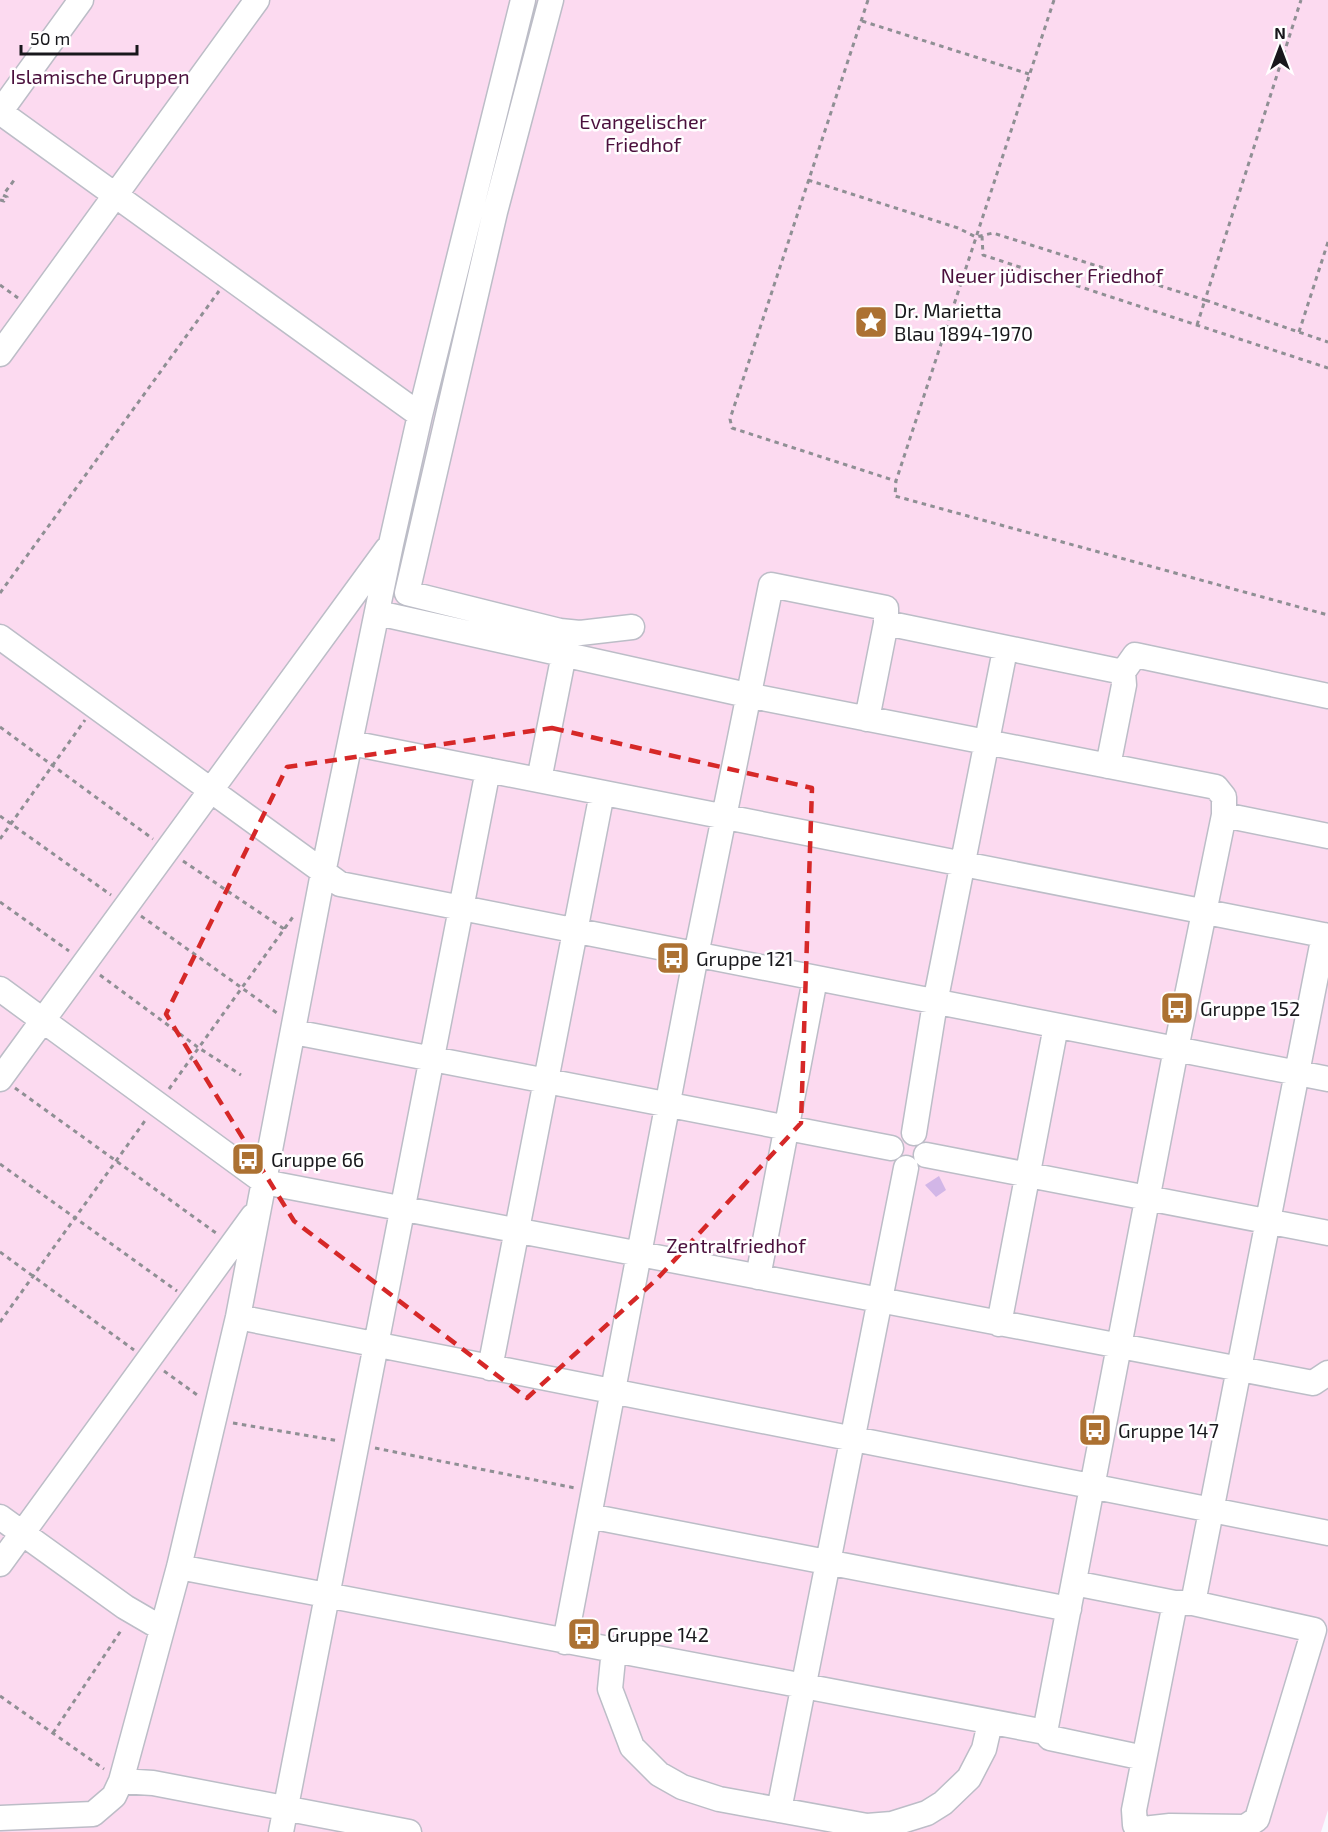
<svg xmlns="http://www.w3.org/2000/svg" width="1328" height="1832" font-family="'Exo 2',sans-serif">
<rect width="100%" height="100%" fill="#f8f9ff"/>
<path fill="#fcdaf0" d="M0 0H1328V1810L1321 1832H0Z"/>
<path fill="#d2b6e7" d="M939 1176 946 1190 936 1197 925 1185Z"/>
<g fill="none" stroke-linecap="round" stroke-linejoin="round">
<defs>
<path id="minor" d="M551 0 495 212 407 593 560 631 580 633 632 627
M0 112 420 415
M0 112 81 0
M0 354 257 0
M378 613 747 695 1216 787 1224 797V815L1176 1049 1045 1732
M0 637 340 884 1328 1079
M867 719 886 623 1123 672 1135 655 1328 696
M351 743 1328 936
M1108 766 1124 685 1123 672
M539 780 564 654
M1224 815 1328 836
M0 989 264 1182 1313 1383 1328 1373
M294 1032 891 1148
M0 1079 387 549
M914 1133 935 1003 1005 650
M926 1155 1328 1233
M758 1277 815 979
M238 1317 1328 1533
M999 1324 1056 1026
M490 1368 602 793
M589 1516 1069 1609
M0 1517 125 1607 161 1628
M0 1564 253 1216
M179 1567 1045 1732 1050 1738 1144 1758
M1074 1583 1175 1603H1193L1314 1630 1257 1819 1245 1827 1170 1826 1143 1829 1135 1825 1134 1810 1175 1603
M1193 1603 1324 935
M565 1642 696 955 771 585 886 608V623
M614 1649 610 1689 632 1747 659 1774 682 1787 719 1799 867 1826 892 1824 927 1813 943 1803 969 1778 984 1749 990 1723
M121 1781 153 1783 409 1832
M779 1810 906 1168
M0 1818 93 1814 114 1796 121 1781 179 1567 238 1317 323 873 391 544 420 415 523 0
M281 1832 488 770"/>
</defs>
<use href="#minor" stroke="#bcbdc7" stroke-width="27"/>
<path stroke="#8f8f94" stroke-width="3" stroke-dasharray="4.5 4.5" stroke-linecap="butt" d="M868 0 730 419 732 428 896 481
M1054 0 896 481 895 496 1328 615
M862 21 1029 74
M808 180 958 228 976 237 993 233 1205 300 1301 0
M0 200 4 201 7 197 3 195 15 179
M982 236 983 255 1328 368
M0 285 18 298
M1197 325 1205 300 1328 342
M1299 332 1328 242
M0 593 219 291
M0 727 153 839
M0 816 111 895
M0 839 85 720
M183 861 284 929
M0 902 69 951
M141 916 277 1013
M100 975 199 1048 241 1075
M15 1088 216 1233
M169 1089 295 914
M0 1164 177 1291
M0 1252 134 1350
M0 1322 147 1118
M164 1371 200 1397
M233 1423 339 1441
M375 1448 575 1488
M0 1696 104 1769
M53 1733 122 1629"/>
<use href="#minor" stroke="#fff" stroke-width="24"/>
</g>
<path fill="none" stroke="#d62828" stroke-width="4.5" stroke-dasharray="12 8" stroke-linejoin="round" d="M552 728 812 788 801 1123 658 1278 527 1398 294 1221 166 1014 287 767Z"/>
<defs>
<symbol id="sight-square" viewBox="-11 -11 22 22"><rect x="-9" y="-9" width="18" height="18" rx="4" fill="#ac7132" stroke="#fff"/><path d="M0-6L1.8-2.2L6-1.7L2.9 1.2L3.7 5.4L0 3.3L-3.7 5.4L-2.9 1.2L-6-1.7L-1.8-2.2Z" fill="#fff"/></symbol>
<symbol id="bus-square" viewBox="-11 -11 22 22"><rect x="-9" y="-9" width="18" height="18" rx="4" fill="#ac7132" stroke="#fff"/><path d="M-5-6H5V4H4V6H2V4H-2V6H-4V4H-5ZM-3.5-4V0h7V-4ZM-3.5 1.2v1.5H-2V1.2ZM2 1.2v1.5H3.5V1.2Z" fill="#fff"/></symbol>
</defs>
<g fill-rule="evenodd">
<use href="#sight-square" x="852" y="303" width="38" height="38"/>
<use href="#bus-square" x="654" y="939" width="38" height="38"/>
<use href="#bus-square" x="1158" y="989" width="38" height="38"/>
<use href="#bus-square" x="229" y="1140" width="38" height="38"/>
<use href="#bus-square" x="1076" y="1411" width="38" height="38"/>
<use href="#bus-square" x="565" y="1615" width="38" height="38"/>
</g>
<g text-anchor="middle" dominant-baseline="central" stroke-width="5" stroke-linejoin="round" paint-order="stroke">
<g font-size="20" fill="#4b103d" stroke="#fff">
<text x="100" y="76">Islamische Gruppen</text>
<text x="643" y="121">Evangelischer<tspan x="643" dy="23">Friedhof</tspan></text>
<text x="1052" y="275">Neuer jüdischer Friedhof</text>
<text x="736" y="1245">Zentralfriedhof</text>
</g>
<g font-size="20" fill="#18181c" stroke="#fff" text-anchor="start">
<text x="894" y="310">Dr. Marietta<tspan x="894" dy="23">Blau 1894-1970</tspan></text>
<text x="696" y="958">Gruppe 121</text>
<text x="1200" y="1008">Gruppe 152</text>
<text x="271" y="1159">Gruppe 66</text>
<text x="1118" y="1430">Gruppe 147</text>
<text x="607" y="1634">Gruppe 142</text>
</g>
</g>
<g transform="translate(1280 48)" stroke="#ffffff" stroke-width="4.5" paint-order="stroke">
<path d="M0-4.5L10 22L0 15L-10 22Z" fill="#18181c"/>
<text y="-9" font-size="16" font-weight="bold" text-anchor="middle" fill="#18181c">N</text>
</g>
<path d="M21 45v9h116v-9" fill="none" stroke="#18181c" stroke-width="3"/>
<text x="30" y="45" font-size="18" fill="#18181c" stroke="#ffffff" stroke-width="4.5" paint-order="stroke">50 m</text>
</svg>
